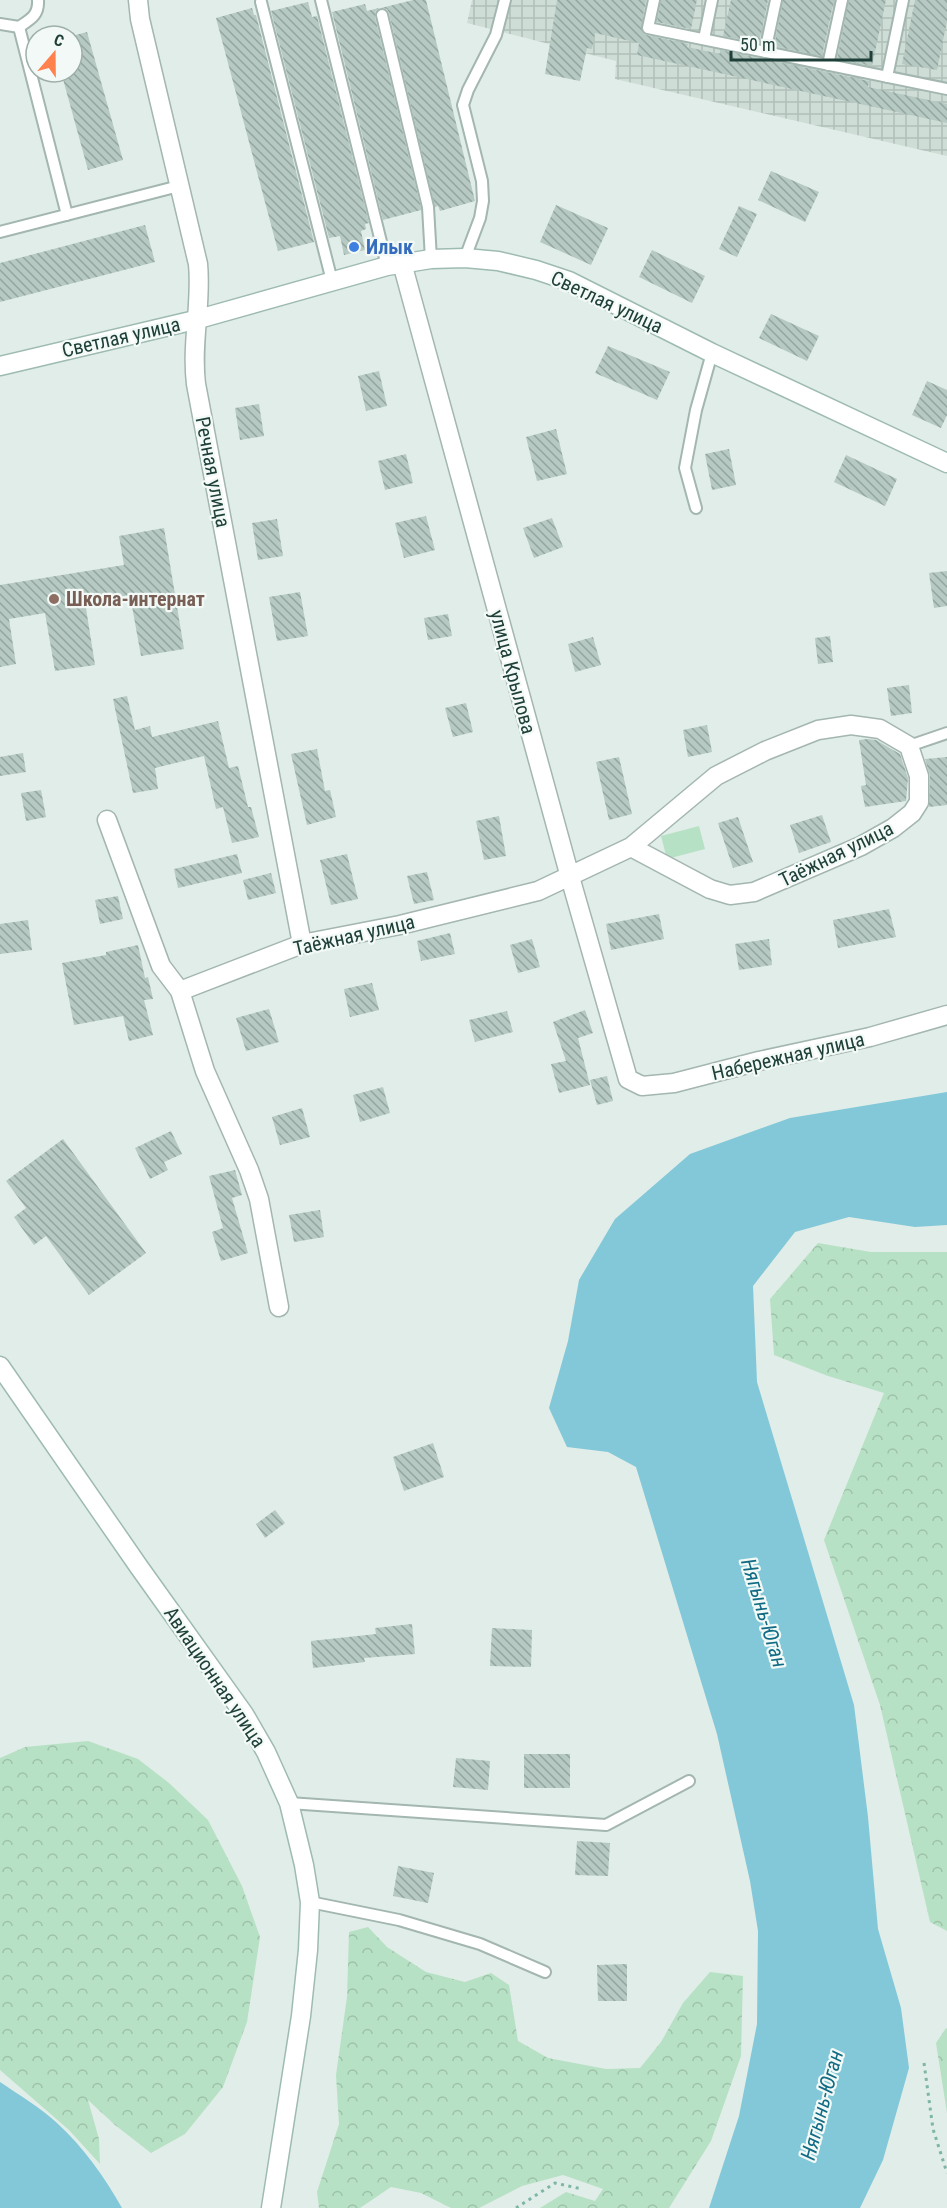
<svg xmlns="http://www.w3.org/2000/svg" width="947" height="2208" font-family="'Roboto Condensed',sans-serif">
<defs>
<pattern id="industrial-grid" width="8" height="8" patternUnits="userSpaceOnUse" patternTransform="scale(1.5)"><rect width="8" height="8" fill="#cfddd7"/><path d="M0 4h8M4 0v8" fill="none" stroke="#b1bfb9"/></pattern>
<pattern id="forest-crowns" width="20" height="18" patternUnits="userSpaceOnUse" patternTransform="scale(1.5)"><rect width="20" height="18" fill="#b7e1c4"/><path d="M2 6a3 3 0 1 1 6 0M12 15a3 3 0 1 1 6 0" fill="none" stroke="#9dc2a9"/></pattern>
<pattern id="building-back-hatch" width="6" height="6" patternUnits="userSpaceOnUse" patternTransform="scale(1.5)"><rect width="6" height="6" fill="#b6c9c2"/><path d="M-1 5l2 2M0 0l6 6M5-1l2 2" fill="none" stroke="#93a59f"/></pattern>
</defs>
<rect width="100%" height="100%" fill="#e1ede8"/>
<path fill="url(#industrial-grid)" d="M472 0H947V156L615 79 616 61 467 23Z"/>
<path fill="url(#forest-crowns)" d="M818 1243 871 1252H947V1931L930 1922 880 1705 824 1540 884 1393 828 1376 774 1355 770 1299Z
M88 1741 138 1759 169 1783 208 1820 242 1886 260 1937 247 2022 223 2087 185 2134 151 2153 115 2125 88 2100 99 2139 100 2164 69 2130 0 2070V1758L25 1747Z
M368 1927 387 1947 426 1972 465 1982 491 1973 509 1985 518 2041 548 2058 606 2069 640 2068 661 2042 683 2003 710 1972 743 1976 741 2056 711 2141 669 2208H540L566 2192 595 2201 603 2189 563 2175 522 2186 479 2208H451L421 2193 391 2187 360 2208H319L317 2192 339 2124 336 2075 347 1997 349 1932Z
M946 2028 947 2029V2113L936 2043Z"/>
<path fill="#b7e1c4" d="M699 826 705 849 667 859 661 836Z"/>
<path fill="#82c8d9" d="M947 1092V1225L915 1227 849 1217 795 1232 753 1286 757 1382 854 1705 868 1817 878 1929 901 2008 909 2068 883 2160 860 2208H709L739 2116 757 2024 758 1931 750 1881 717 1734 636 1467 608 1452 567 1447 549 1408 568 1341 579 1280 615 1219 690 1154 790 1118Z
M0 2082C19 2095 40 2107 57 2123 84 2148 104 2176 122 2208H0Z"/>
<path fill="url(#building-back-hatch)" d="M413 0H426L475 201 440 211 438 206 435 207 389 13 387 9 381 8Z
M557 0H646L641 27 643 33 646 35 688 44 687 47 720 54V50L869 81 868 87 947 104V123L637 55 639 43 595 33 592 49 587 48 580 81 545 74Z
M661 0H697L691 29 657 22Z
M731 0H768L759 43 723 36Z
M783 0H834L822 56 774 46Z
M849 0H886L872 66 837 59Z
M915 0H947V21L937 70 902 64Z
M308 2 312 17 317 16 369 223 365 224 366 229 361 231 365 250 344 255 340 236 329 238 271 11Z
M365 4 367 11 379 8 375 12V17L421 208V210L383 220 332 12Z
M252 8 254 15H256L314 242 278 251 216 18Z
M87 32 123 160 88 170 61 72H72V36Z
M771 171 819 192 805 222 758 200Z
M556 205 608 228 591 265 540 242Z
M739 206 757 214 737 257 719 249Z
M145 225 155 262 0 302V263Z
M652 250 705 276 692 303 639 277Z
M771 314 819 336 807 361 759 338Z
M608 346 670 372 657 400 595 373Z
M379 371 387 406 366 411 358 376Z
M927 381 947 390V415L941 428 912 415Z
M259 404 264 436 240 440 235 408Z
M556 429 567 474 537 481 526 437Z
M729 449 736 485 712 490 705 454Z
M406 454 413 483 385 490 378 461Z
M846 455 897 479 885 506 834 482Z
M426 516 435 550 404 558 395 523Z
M552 518 563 547 534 558 523 528Z
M277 519 283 556 258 560 252 523Z
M164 528 184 649 141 656 130 595 85 602 95 665 55 671 45 613 9 619 16 664 0 667V585L124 565 119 536Z
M947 571V606L934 608 929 573Z
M300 592 308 636 277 641 269 597Z
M448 614 452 636 428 640 424 618Z
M830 636 833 662 818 664 815 638Z
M593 637 601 665 575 672 568 644Z
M909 685 912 713 891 716 887 688Z
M127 696 135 730 150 726 152 737 218 721 229 768 238 766 248 807H251L259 837 232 843 223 807 216 809 204 756 155 768 158 789 133 793 113 699Z
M466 703 473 732 453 737 445 708Z
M707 725 712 752 688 757 683 730Z
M867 739 876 740 900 754 908 778 906 801 865 807 861 786 866 785 859 740Z
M317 749 325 791 330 790 336 817 307 825 291 754Z
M23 753 26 772 0 776V757Z
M619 757 632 814 609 820 596 762Z
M947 757V805L929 807 930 776 925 759Z
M41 790 46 817 26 821 21 793Z
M822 815 831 842 799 853 790 825Z
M499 816 506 856 484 860 476 821Z
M738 817 753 862 733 868 718 823Z
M237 854 242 873 178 888 174 869Z
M347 854 358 899 331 905 320 860Z
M427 872 434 900 414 904 407 876Z
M271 873 276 893 248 900 243 880Z
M118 896 123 919 100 924 95 900Z
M889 909 896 937 838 948 833 920Z
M659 914 664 939 611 950 606 924Z
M28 920 32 950 0 954V924Z
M450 933 455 954 421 961 417 941Z
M532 939 540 967 518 973 510 945Z
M769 939 772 965 739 970 735 944Z
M138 945 145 978 148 977 153 999 144 1000 153 1035 129 1041 123 1016 74 1025 62 963 106 955V952Z
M372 983 379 1010 350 1017 344 989Z
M269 1009 279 1042 246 1051 236 1018Z
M585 1010 593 1033 578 1038 590 1085 559 1093 551 1064 566 1061 553 1022Z
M507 1011 513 1032 475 1042 469 1020Z
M607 1076 613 1101 597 1105 590 1080Z
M383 1087 390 1113 360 1122 353 1095Z
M302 1108 310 1137 280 1145 272 1117Z
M171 1131 182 1154 164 1162 168 1170 150 1179 135 1148Z
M63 1139 146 1253 89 1295 46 1236 34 1245 14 1217 26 1208 6 1181Z
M235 1170 242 1195 232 1198 248 1253 221 1261 212 1232 223 1228 209 1176Z
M320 1210 324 1237 294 1242 289 1215Z
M433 1443 444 1477 404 1491 393 1457Z
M275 1510 285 1523 265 1538 256 1524Z
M412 1624 415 1654 364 1658 365 1662 313 1668 311 1641 376 1634 375 1628Z
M492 1628 532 1630 531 1667 490 1666Z
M524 1754H570V1788H524Z
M456 1758 490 1761 488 1790 453 1787Z
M577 1841 610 1843 608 1876 575 1875Z
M398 1866 434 1873 428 1903 393 1896Z
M627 1964V2001H598L597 1965Z"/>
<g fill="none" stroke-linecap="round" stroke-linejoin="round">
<defs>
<path id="lane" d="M38 0C39 15 31 19 19 27L67 215
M321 0 387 266
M654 0 648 28 947 89
M261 2 332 281
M382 15 428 207 431 259
M0 24 19 27
M704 39 712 0
M765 52 776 0
M828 65 842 0
M887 77 903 0
M0 232 179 186
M465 258 480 218 483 201 482 181 463 105 468 90 496 35 505 0
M696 508 685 468 696 410 712 353
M909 746 947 733
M289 1803 606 1825 689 1781
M310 1902 399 1920 480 1944 545 1972"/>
<path id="street" d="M138 0 140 19 198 264C202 304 191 342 196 384L302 944
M402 263 570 877 628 1079 642 1086 674 1083 759 1061 870 1037 947 1015
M107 820 161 966 180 991
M279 1307 259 1199 249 1170 205 1071 180 991 302 944 400 925 538 891 631 847 716 776 765 751 818 730 851 725 880 729 909 746 919 776V802L912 813 893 828 861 846 754 892 730 895 710 889 631 847"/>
<path id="secondary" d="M0 366 195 320 387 266 431 259 465 258 498 261 536 270 569 281 712 353 947 463
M0 1366 139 1567 244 1714 266 1752 289 1803 304 1865 310 1902 308 1950 301 2016 271 2208"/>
</defs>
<use href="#lane" stroke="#a3b6b0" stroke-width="14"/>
<use href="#street" stroke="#a3b6b0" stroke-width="21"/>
<use href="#secondary" stroke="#9ebbb2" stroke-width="21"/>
<path stroke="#7db5a6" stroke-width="3" stroke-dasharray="3 4.5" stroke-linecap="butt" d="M924 2063 933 2129 947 2173
M516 2208 555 2183 582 2189"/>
<use href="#lane" stroke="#fff" stroke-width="10"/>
<use href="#street" stroke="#fff" stroke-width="18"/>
<use href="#secondary" stroke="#fff" stroke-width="18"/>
</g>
<circle fill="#3f7fe0" stroke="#f2f9f6" stroke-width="2" cx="354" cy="247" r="6"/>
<circle fill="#8d6e63" stroke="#f2f9f6" stroke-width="2" cx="54" cy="599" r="6"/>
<g text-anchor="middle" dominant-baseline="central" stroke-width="4.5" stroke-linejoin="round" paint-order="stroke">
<g font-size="20" font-weight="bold" fill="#366cbe" stroke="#f2f9f6" text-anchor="start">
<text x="366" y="247">Илык</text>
</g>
<g font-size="20" fill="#1f4039" stroke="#f2f9f6">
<text transform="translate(607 302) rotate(25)">Светлая улица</text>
<text transform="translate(121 337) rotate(-13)">Светлая улица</text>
<text transform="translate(213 472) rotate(79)">Речная улица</text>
<text transform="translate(513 672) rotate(75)">улица Крылова</text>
<text transform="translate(836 854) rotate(-26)">Таёжная улица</text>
<text transform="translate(354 935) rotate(-13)">Таёжная улица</text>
<text transform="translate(788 1056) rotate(-13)">Набережная улица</text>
<text transform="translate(215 1677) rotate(56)">Авиационная улица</text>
</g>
<g font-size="20" font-weight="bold" fill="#785e54" stroke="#f2f9f6" text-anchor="start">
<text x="66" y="599">Школа-интернат</text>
</g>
<g font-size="21" font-style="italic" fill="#116b84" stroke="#f2f9f6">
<text transform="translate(764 1613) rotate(73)">Нягынь-Юган</text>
<text transform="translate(822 2105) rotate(-75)">Нягынь-Юган</text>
</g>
</g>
<g transform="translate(54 54) rotate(20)"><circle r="28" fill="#f2f9f6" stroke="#9eafaa" stroke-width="1.5"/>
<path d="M0-4.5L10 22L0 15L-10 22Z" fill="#ff814d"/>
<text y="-9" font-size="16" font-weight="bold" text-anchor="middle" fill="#1f4039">С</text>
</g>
<path d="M731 51v9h140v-9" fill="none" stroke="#1f4039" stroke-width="3"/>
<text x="740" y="51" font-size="18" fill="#1f4039" stroke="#f2f9f6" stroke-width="4.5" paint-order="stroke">50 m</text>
</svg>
